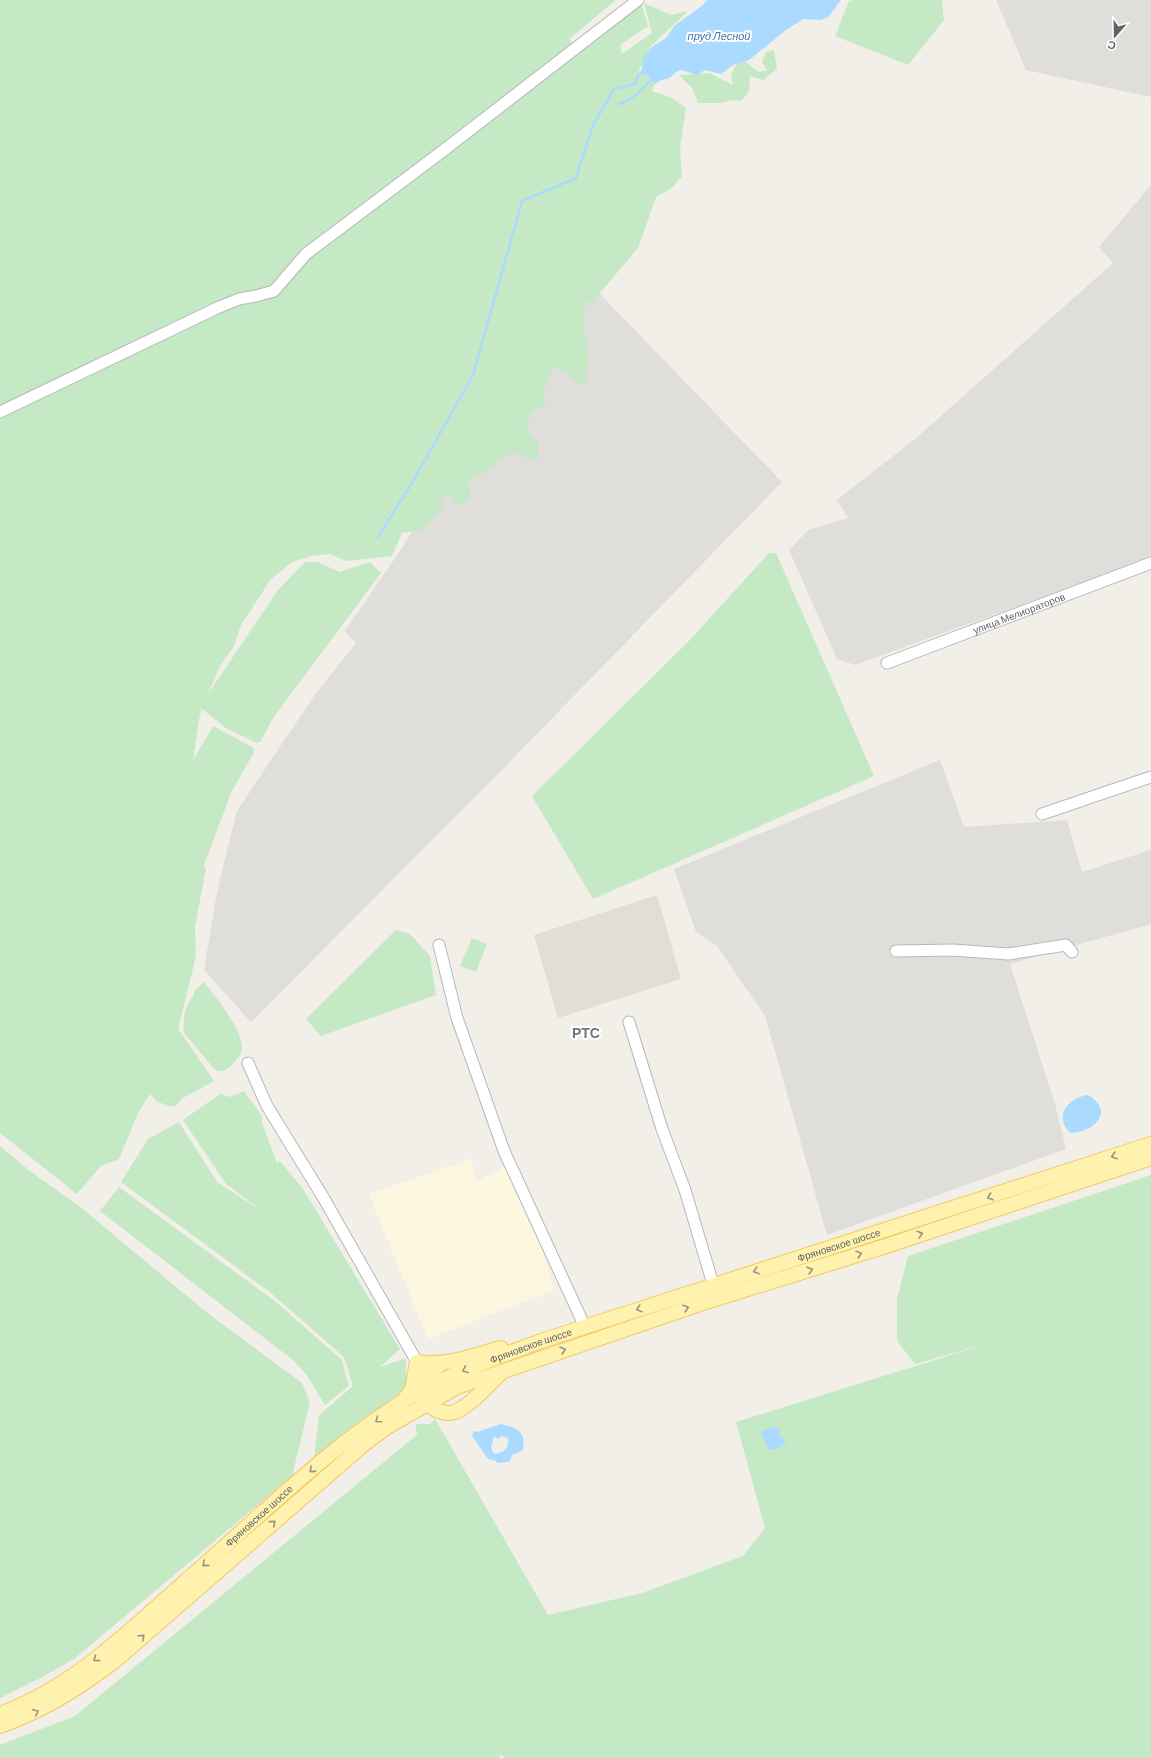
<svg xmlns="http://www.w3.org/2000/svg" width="1151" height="1758" font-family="Barlow,sans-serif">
<rect width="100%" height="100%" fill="#f1efe8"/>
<path fill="#fef7e0" d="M471 1159 476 1181 509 1165 524 1190 554 1290 428 1339 369 1194Z"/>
<path fill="#e0deda" d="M996 0H1151V97L1026 70Z
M1151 185V558L855 665 837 659 789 550 808 530 848 518 837 500 915 439 1113 263 1099 247Z
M571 264 782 482 494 778 251 1022 204 970 217 892 237 811 314 696 356 643 345 631 404 545Z
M940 760 964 827 1067 820 1082 872 1151 850V924L1010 964 1055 1104 1066 1149 827 1235 765 1016 717 946 696 932 674 869Z"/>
<path fill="#e1ded6" d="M657 895 681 979 558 1018 534 935Z"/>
<path fill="#c5e8c5" d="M0 0H616L569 39 577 50 641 2 648 26 620 45 622 54 652 33 644 3 671 15 688 11 651 46 639 71V74L648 76 655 84 652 91 672 98 686 108 680 148 682 176 672 188 656 197 638 248 594 300 585 303 583 327 589 353 585 383 579 385 566 373 553 366 544 389 545 406 532 411 526 429 538 442V459L532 460 512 452 485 472 468 482 471 498 462 504 454 503 450 493 441 496 442 509 423 530 402 533 392 556 346 561 330 554 312 556 292 562 271 579 241 625 234 646 221 664 208 694 278 590 305 562H317L340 572 370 562 381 573 273 718 261 741 257 743 226 728 201 708 193 760 213 726 254 748V752L231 793 204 865 206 869 195 926 196 956 178 1029 214 1081 181 1099 180 1102 174 1107 157 1102 150 1094 138 1113 119 1159 101 1166 77 1194 0 1133Z
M853 0H942L944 20 908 65 835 36 849 1Z
M774 50 777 69 763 80 750 76 749 91 741 101 732 100 722 103H698L693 89 679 75 709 73 733 85 731 74 740 58 759 72 767 70 762 62 766 52Z
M769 553H776L874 776 593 899 532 796 688 642Z
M396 930 410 934 430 956 436 995 321 1036 306 1019Z
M472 938 487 944 476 972 460 966Z
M204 982C216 998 242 1028 242 1048 242 1055 237 1059 233 1064 227 1070 223 1073 215 1070L184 1033C182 1019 185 1005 194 995V991Z
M244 1091 262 1116V1123L277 1163 280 1161 303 1189 400 1349 380 1367 406 1358V1389L314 1459 319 1415 353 1386 344 1357 271 1293 121 1182 148 1139 179 1122 217 1182 264 1212 226 1184 183 1120 220 1094 230 1097Z
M0 1146 31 1172 79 1206 206 1312 302 1383 310 1402 292 1476 74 1659 41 1678 0 1698Z
M1151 1175V1758H505L501 1755 499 1758H0V1745L75 1716 418 1434 416 1432V1424H430L435 1419 548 1615 642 1593 743 1556 765 1528 736 1422 989 1343 915 1364 897 1341V1299L908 1256Z
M119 1187 276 1302 342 1360 349 1386 325 1405 306 1374 293 1360 100 1211Z"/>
<path fill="#aadaff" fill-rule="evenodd" d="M707 0H841L828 17 821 20 803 19 786 30 749 60 733 65 721 74 705 70 697 75 681 70 676 72 670 78 661 80 655 84 648 76 639 74 642 69 643 58 653 46 666 38 674 26 703 5Z
M1088 1095C1115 1111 1095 1132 1071 1133 1052 1117 1069 1097 1088 1095Z
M501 1424C518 1428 526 1432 523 1450L512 1455 511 1459 508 1462 498 1463 494 1460 488 1459 472 1436 474 1431 477 1432ZM494 1436 498 1439 501 1436 508 1438C510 1448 502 1454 494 1454L491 1448Z
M775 1427 780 1429 779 1434 786 1442C780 1448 776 1451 768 1449L761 1431Z"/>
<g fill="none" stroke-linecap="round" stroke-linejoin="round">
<path stroke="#aadaff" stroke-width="2.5" d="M618 104C633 100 641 91 651 80
M378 537 412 483 473 375 522 201 576 178 593 125 614 89 635 84 639 74"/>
<defs>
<g id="minor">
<path d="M0 412 217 308 239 299 256 296 274 291 306 254 444 150 638 0"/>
<path id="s1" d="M887 663 1151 563"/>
<path d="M1042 814 1151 777"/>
<path d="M439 945 457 1018 504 1151 585 1327"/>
<path d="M896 951 953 950 1008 954 1066 945 1072 952"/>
<path d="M629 1022 662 1129 685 1190 713 1284"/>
<path d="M248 1063 267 1106 323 1197 417 1362"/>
</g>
<g id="major">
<path d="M417 1362C445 1367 474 1355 501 1348"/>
<path d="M442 1363C435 1368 428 1372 424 1380 417 1397 433 1414 450 1413 466 1411 488 1385 499 1375"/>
<path d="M403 1401 412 1390 417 1362"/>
<path id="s2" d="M0 1714C77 1686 135 1625 196 1572 269 1508 344 1432 430 1386 465 1368 504 1355 541 1341L1151 1144"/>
<path d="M0 1726C45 1710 79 1688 116 1660L363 1445 387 1427 457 1387 709 1301 883 1247 1151 1158"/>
</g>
</defs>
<use href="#minor" stroke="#b5b8bc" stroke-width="13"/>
<use href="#major" stroke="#f2c960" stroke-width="16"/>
<use href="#minor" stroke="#fff" stroke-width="11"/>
<use href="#major" stroke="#fff2af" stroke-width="14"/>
</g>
<defs><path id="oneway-chevron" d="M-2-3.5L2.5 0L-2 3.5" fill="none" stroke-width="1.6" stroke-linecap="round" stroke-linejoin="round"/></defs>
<g stroke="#979581">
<use href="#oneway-chevron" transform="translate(1114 1156) rotate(162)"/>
<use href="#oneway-chevron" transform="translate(990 1197) rotate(162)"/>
<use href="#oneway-chevron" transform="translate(920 1234) rotate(-18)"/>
<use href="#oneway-chevron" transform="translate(859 1254) rotate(-18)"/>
<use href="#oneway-chevron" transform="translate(810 1270) rotate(-17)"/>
<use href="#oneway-chevron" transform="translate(756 1271) rotate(162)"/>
<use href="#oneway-chevron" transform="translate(686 1308) rotate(-18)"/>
<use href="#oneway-chevron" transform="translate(639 1309) rotate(161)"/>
<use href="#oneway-chevron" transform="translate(563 1350) rotate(-19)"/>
<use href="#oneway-chevron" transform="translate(465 1370) rotate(158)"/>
<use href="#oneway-chevron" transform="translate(378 1420) rotate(145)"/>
<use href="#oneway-chevron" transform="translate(312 1470) rotate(140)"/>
<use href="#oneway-chevron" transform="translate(273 1523) rotate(-41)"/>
<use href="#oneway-chevron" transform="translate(205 1564) rotate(139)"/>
<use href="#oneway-chevron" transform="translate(142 1637) rotate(-42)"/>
<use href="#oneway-chevron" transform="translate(96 1659) rotate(143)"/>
<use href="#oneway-chevron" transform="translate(36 1712) rotate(-25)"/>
</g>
<g text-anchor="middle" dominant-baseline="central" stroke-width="4" stroke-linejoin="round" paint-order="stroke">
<g font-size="10" fill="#5f6368" stroke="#fff">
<text stroke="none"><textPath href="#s1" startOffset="141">улица Мелиораторов</textPath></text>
<text stroke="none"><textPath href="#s2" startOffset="976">Фряновское шоссе</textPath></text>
<text stroke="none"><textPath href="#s2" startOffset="652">Фряновское шоссе</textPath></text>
<text stroke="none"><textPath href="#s2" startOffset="328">Фряновское шоссе</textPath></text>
</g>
<g font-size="11" font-style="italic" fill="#4174aa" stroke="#fff">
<text x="719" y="35">пруд Лесной</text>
</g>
<g font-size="14" font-weight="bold" fill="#70757a" stroke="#fff">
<text x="586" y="1032">РТС</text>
</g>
</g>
<g transform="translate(1115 36) rotate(200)" stroke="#ffffff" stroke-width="3" paint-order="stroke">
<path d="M0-3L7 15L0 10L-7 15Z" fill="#5f6368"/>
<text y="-6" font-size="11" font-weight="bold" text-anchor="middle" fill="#5f6368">С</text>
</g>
</svg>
